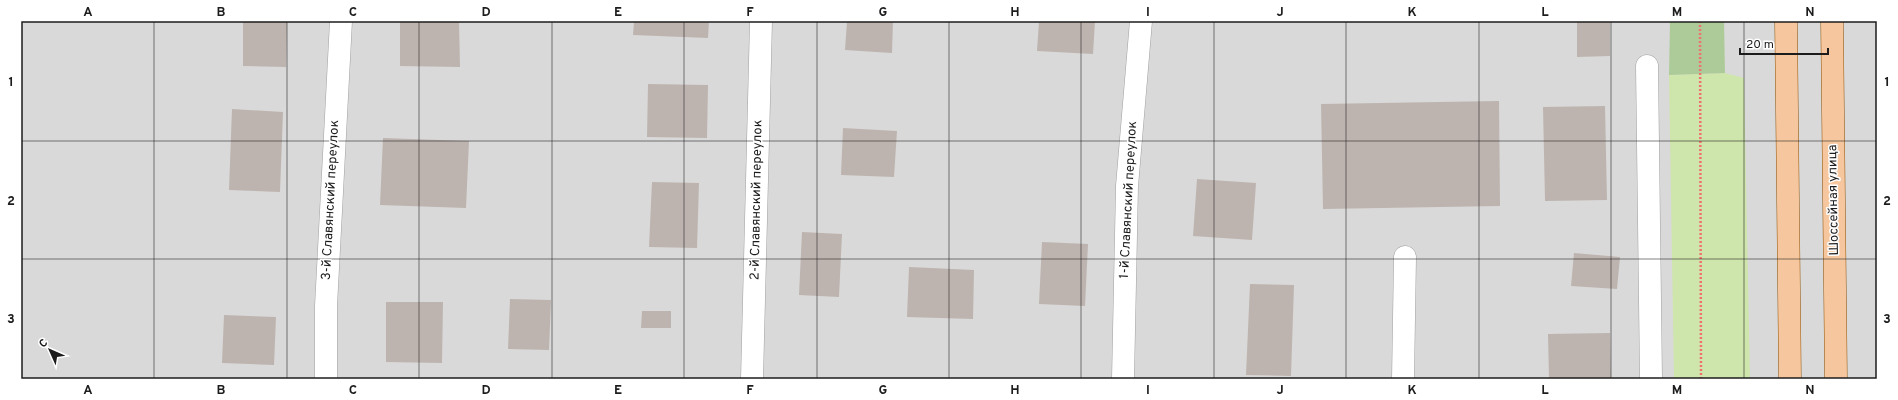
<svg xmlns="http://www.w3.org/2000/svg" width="1898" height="400" font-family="Overpass,sans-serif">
<rect width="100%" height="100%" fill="#ede9e3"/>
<path fill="#dad9d9" d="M21 21H1877V379H21Z"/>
<path fill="#cee5ab" d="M1725 73 1744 78 1750 379H1674L1669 75Z"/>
<path fill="#adcb99" d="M1670 21H1724L1725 73 1669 75Z"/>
<path fill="#bdb4af" d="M243 21H287L286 67 243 66Z
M400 21H459L460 67 400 66Z
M634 21H709L708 38 633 35Z
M847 21H893L892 53 845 50Z
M1039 21H1095L1093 54 1037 51Z
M1577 21H1610V56L1577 57Z
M648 84 708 85 707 138 647 137Z
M1499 101 1500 206 1323 209 1321 104Z
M1605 106 1607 200 1545 201 1543 107Z
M232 109 283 112 280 192 229 190Z
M843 128 897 131 894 177 841 175Z
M383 138 469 141 466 208 380 205Z
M1197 179 1256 183 1252 240 1193 236Z
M652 182 699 183 697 248 649 247Z
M802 232 842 234 839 297 799 295Z
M1042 242 1088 244 1085 306 1039 304Z
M1574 253 1620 257 1617 289 1571 286Z
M909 267 974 270 973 319 907 317Z
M1250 284 1294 285 1291 376 1246 375Z
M510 299 551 300 549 350 508 349Z
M386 302H443L442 363 386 362Z
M642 311H671V328H641Z
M224 315 276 317 274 365 222 363Z
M1610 333 1611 379H1549L1548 334Z"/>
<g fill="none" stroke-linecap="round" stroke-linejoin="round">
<defs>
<path id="minor" d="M1647 66 1651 379
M326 379V306L341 21
M752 379 761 21
M1123 379 1127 186 1141 21
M1403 379 1405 257"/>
<path id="major" d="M1786 21 1790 379
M1832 21 1836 379"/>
</defs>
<use href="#minor" stroke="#a0a0a0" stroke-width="23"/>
<use href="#major" stroke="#8d5208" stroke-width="23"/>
<path stroke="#f26f70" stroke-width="2.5" stroke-dasharray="2 2" stroke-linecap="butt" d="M1700 21 1701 379"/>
<use href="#minor" stroke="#fff" stroke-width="22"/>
<use href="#major" stroke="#f6c79e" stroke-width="22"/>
</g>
<path fill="none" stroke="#1c1c1c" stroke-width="1" stroke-opacity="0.55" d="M154 21V379M287 21V379M419 21V379M552 21V379M684 21V379M817 21V379M949 21V379M1081 21V379M1214 21V379M1346 21V379M1479 21V379M1611 21V379M1744 21V379M21 141H1877M21 259H1877"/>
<g text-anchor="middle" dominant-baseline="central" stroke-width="3" stroke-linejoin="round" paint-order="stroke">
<g font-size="13" fill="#1c1c1c" stroke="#fff">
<text transform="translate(331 200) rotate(-87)">3-й Славянский переулок</text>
<text transform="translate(757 200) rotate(-89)">2-й Славянский переулок</text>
<text transform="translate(1129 200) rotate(-87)">1-й Славянский переулок</text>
<text transform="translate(1834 200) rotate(-91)">Шоссейная улица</text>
</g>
</g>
<rect width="1898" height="400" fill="none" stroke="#ffffff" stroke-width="44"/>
<g transform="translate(50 350) rotate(315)" stroke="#ffffff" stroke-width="3" paint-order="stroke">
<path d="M0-3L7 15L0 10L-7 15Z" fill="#1c1c1c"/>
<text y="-6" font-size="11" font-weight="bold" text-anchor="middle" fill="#1c1c1c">С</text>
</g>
<path d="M1740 48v6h88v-6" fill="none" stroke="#1c1c1c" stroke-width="2"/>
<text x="1746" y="48" font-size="12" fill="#1c1c1c" stroke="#ffffff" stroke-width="3" paint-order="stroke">20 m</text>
<rect x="22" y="22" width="1854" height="356" fill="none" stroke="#1c1c1c" stroke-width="1.5"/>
<g font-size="13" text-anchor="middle" font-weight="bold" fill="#1c1c1c">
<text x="88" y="16">A</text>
<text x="221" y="16">B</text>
<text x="353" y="16">C</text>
<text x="486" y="16">D</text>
<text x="618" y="16">E</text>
<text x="750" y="16">F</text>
<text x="883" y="16">G</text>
<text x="1015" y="16">H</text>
<text x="1148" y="16">I</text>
<text x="1280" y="16">J</text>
<text x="1412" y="16">K</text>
<text x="1545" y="16">L</text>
<text x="1677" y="16">M</text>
<text x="1810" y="16">N</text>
<text x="11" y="86">1</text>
<text x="1887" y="86">1</text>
<text x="11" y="205">2</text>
<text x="1887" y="205">2</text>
<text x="11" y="323">3</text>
<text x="1887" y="323">3</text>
<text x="88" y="394">A</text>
<text x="221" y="394">B</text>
<text x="353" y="394">C</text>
<text x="486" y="394">D</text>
<text x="618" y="394">E</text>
<text x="750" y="394">F</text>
<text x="883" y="394">G</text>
<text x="1015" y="394">H</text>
<text x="1148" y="394">I</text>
<text x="1280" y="394">J</text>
<text x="1412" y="394">K</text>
<text x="1545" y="394">L</text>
<text x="1677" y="394">M</text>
<text x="1810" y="394">N</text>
</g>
</svg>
